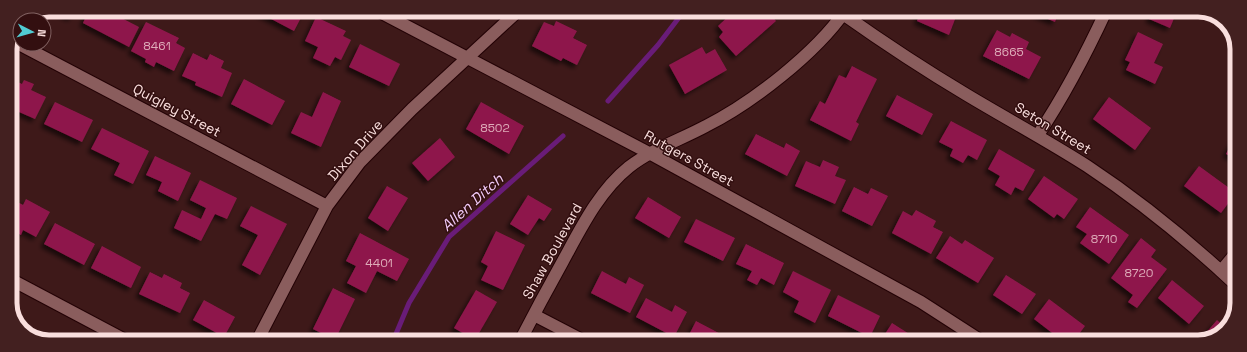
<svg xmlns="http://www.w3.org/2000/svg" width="1247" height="352" font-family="'Space Grotesk',sans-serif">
<defs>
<filter id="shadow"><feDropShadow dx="-3.5" dy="3.5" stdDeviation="2" flood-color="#0009"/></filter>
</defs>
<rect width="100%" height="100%" fill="#3e1919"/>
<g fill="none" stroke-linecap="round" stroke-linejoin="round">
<path stroke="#691c78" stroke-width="5" d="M608 101 658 45 684 11
M393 341 409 303 449 237 563 136"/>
</g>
<path fill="#8e184c" filter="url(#shadow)" d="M56 10H76L71 18Z
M89 10H106L139 27 129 47 83 23Z
M258 10H305L294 31 258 12Z
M742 11H768L776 21 736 56 719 37 723 32 718 26 733 12 739 18 745 13Z
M914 11H949L957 14 949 35 917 21 920 14Z
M1030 11H1059L1055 22Z
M1152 11H1177L1170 28 1149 19Z
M316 17 346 31 343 36 351 40 341 60 335 57 330 66 313 58 318 47 305 41Z
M556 21 577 31 573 38 587 45 577 65 563 58 561 61 532 46 544 22 554 26Z
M146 22 179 38 176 43 185 48 174 71 156 62 154 67 145 62 146 59 131 51Z
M997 30 1010 37 1012 33 1029 42 1026 49 1041 57 1029 79 983 56Z
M1138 32 1163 44 1154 63 1163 67 1155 84 1126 70 1130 62 1125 60Z
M360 44 400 64 389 86 349 67Z
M702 47 706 54 715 49 727 70 685 94 669 65Z
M193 53 207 60 210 54 224 61 221 68 232 73 222 97 195 85 196 82 182 76Z
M852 66 877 79 856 122 859 124 851 141 810 120 820 101 825 104 839 75 846 78Z
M10 78 22 84 24 80 34 84 31 90 46 97 35 119 10 108Z
M244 79 285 101 272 125 231 104Z
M323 92 341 101 321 147 291 133 301 112 312 117Z
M897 95 933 114 922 135 886 116Z
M1109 97 1151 128 1135 150 1093 119Z
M55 102 93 120 82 142 44 124Z
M481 102 524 126 509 154 466 129Z
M951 121 987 140 977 160 968 155 963 163 950 156 953 149 939 142Z
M102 128 149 151 133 184 114 175 120 163 91 149Z
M1237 133V137L1236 159 1226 154Z
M756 134 784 148 786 143 800 151 787 176 745 154Z
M440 138 455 157 428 181 412 163Z
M999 149 1035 170 1023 191 1015 187 1011 195 995 185 1000 176 988 169Z
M155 156 191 173 178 201 158 191 162 182 146 175Z
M823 160 839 167 835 176 846 180 835 204 795 186 806 161 820 167Z
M1199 166 1236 193 1221 213 1184 186Z
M1044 176 1078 199 1064 219 1057 214 1054 218 1028 199Z
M200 180 237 198 227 219 215 214 201 241 174 228 182 210 201 219 206 208 190 200Z
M387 186 408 198 388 231 368 218Z
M854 187 868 194 871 188 888 196 872 226 842 211Z
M528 195 552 209 544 221 539 218 528 235 510 224Z
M648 197 681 217 669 238 635 218Z
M10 198 23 205 26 199 50 212 36 237 23 230 21 235 10 229Z
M251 206 287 224 260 275 242 265 258 235 240 226Z
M1090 207 1129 235 1109 264 1080 243 1087 234 1076 227Z
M916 210 936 221 933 227 943 232 931 254 892 233 903 211 912 216Z
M696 219 735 238 723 261 684 242Z
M55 223 95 244 84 265 44 244Z
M496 231 525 245 503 290 481 280 488 266 481 262Z
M360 233 409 259 397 281 377 271 366 293 347 283 356 266 346 261Z
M950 236 962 244 965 240 994 258 978 283 936 258Z
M1141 238 1156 250 1151 257 1167 269 1137 308 1128 302 1133 295 1111 278Z
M746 244 784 263 774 285 761 278 757 285 747 280 752 271 736 264Z
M102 246 141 267 131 288 91 268Z
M602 271 626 284 629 277 644 285 630 313 591 293Z
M793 271 831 290 815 323 794 312 799 301 783 292Z
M150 272 162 278 164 274 182 283 180 288 190 293 180 313 139 294Z
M1006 275 1036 294 1022 314 993 295Z
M1172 280 1204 306 1189 324 1158 298Z
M333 288 355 299 335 340 313 329Z
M476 290 497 302 475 340 454 328Z
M838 295 880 316 870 337 828 316Z
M646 298 672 312 675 305 687 312 674 337 636 317Z
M1049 299 1085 326 1073 342H1064L1034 319Z
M204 300 235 317 224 337 193 320Z
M15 319 37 331 33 337 19 329Z
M1217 320 1226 328 1222 334 1201 341 1200 340Z
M696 321 734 341H686Z
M892 323 922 342H880Z
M1093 334 1102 342H1087Z"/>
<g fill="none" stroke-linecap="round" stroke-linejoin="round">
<defs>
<path id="minor" d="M376 10 649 153 921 302 983 342
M843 14C884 43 925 70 967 95 1007 119 1048 141 1087 166 1140 201 1190 242 1236 285
M13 41 327 206
M1038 135C1064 96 1086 54 1106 11
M1221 271 1236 253
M10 279 127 341
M534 315 584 341
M257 341 327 206 360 162 412 109 518 11
M520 341C534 314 548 288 563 261 581 228 599 191 629 167 652 149 680 140 706 126 752 103 816 53 845 11"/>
</defs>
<use href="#minor" stroke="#230205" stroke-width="14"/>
<use href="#minor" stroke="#8a5d5d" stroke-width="12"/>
</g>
<g text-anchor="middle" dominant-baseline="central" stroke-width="3" stroke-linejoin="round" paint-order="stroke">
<g font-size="12" fill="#deacb9">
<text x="157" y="46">8461</text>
<text x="1009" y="52">8665</text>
<text x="495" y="128">8502</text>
<text x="1104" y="239">8710</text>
<text x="379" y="263">4401</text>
<text x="1139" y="273">8720</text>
</g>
<g font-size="14" fill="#f9dedd" stroke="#330f10">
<text transform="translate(177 110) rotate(28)">Quigley Street</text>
<text transform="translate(1053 128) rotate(31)">Seton Street</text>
<text transform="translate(355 150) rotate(-49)">Dixon Drive</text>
<text transform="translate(689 158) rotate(29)">Rutgers Street</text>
<text transform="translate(552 251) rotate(-61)">Shaw Boulevard</text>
</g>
<g font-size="15" font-style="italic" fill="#f0caf8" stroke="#330f10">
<text transform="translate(472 202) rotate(-42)">Allen Ditch</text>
</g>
</g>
<path d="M0 0H1247V352H0ZM49 17H1198A32 32 0 0 1 1230 49V303A32 32 0 0 1 1198 335H49A32 32 0 0 1 17 303V49A32 32 0 0 1 49 17Z" fill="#432020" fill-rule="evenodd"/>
<path fill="none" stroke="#f9dedd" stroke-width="5" d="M49 17H1198A32 32 0 0 1 1230 49V303A32 32 0 0 1 1198 335H49A32 32 0 0 1 17 303V49A32 32 0 0 1 49 17Z"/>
<g transform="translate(32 32) rotate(96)"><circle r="19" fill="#330f10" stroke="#826262"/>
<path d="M0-3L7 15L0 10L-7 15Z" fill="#51ccd3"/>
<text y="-6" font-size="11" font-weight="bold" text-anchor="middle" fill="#f9dedd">N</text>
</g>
</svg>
